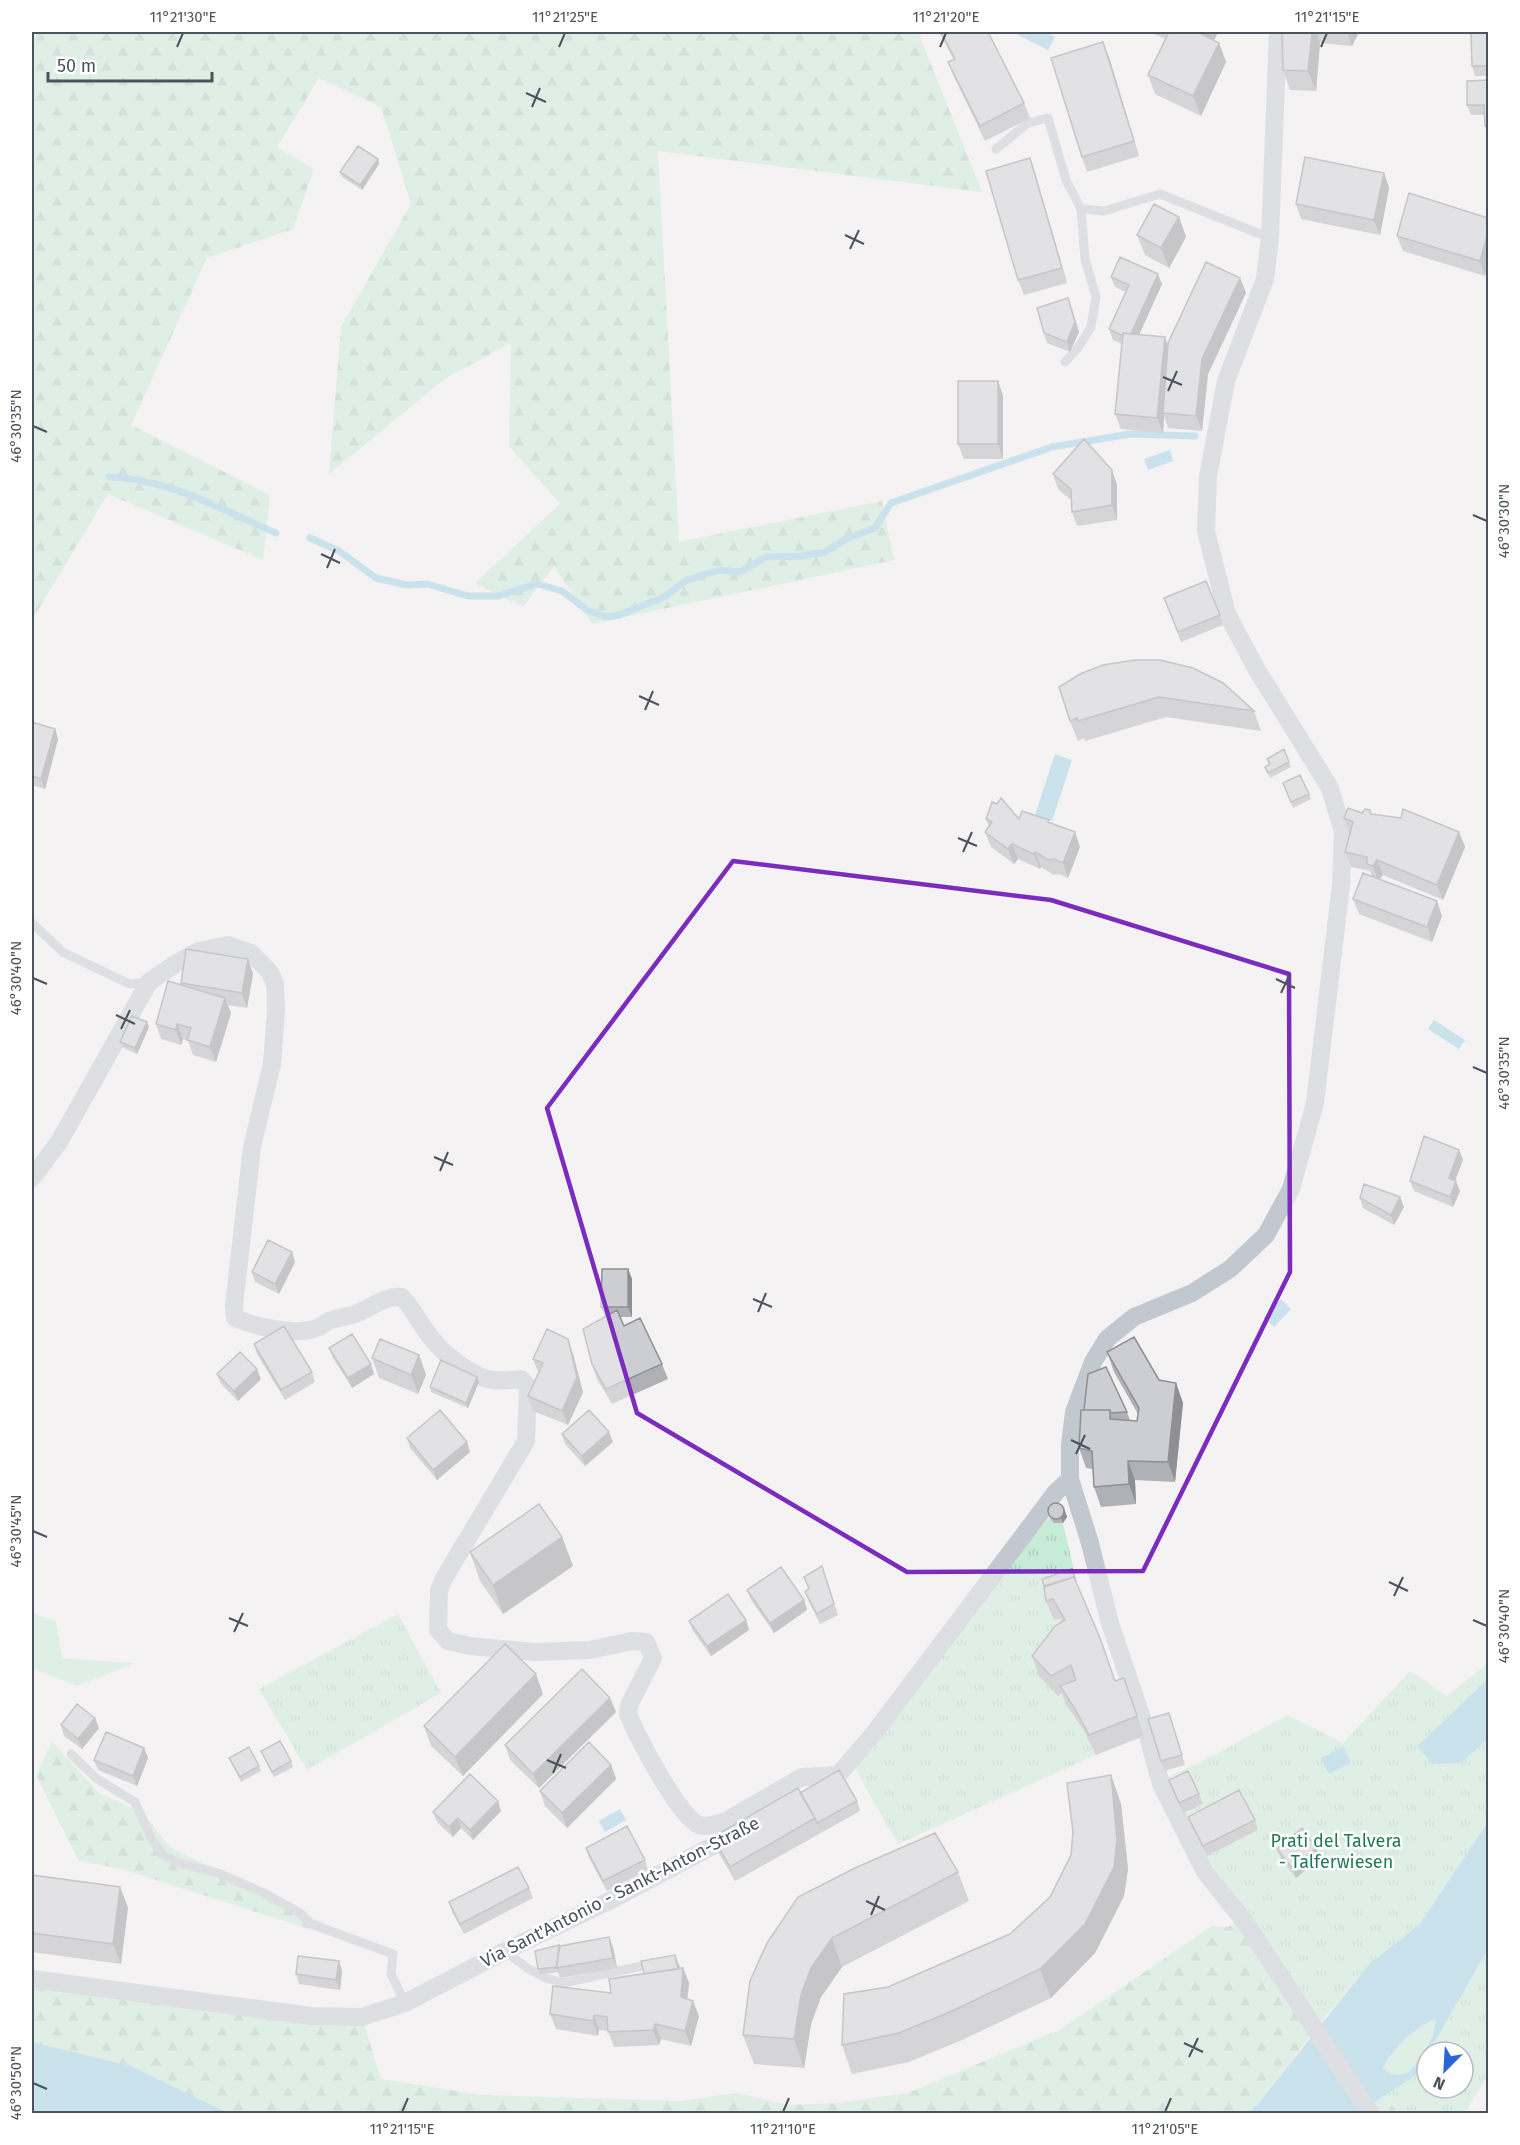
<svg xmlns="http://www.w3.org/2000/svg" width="1520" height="2145" font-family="'Fira Sans',sans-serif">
<defs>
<pattern id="forest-firs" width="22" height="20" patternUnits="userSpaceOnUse" patternTransform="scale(1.5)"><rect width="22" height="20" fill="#c6ecd8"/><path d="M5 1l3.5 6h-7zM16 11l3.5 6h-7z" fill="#acccbc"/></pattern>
<pattern id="park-tufts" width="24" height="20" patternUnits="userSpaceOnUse" patternTransform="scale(1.5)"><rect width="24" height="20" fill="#c6ecd8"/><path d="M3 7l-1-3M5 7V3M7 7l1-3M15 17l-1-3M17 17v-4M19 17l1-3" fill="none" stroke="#acccbc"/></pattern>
</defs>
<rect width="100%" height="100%" fill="#f4f2f2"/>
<path fill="#c6ecd8" d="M32 1613 56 1621 62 1658 135 1663 77 1686 32 1668Z
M1435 2018C1437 2037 1420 2057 1409 2072 1399 2076 1391 2076 1383 2069 1392 2047 1415 2030 1435 2018Z"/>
<path fill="url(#forest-firs)" d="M32 32H918L982 192 658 151 679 542 882 501 894 560 592 624 554 566 523 607 475 583 560 504 509 446 511 343 446 378 329 474 341 327 411 204 381 107 319 78 277 147 314 169 293 229 207 258 131 425 270 495 263 560 108 494 32 620Z
M52 1741 99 1793 144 1813 169 1847 384 1953 122 1869 79 1861 36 1775Z
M1248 1914 1321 2022 1257 2105 1246 2114 228 2113 131 2066 32 2042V1979L362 2017 381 2079 481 2095 681 2101 736 2093 789 2105 837 2103 908 2093 1061 2029 1212 1926 1228 1927Z
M1385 2094 1398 2113 1357 2114Z"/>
<path fill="url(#park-tufts)" d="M1050 1517 1054 1523H1063L1076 1579 1046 1588 1054 1620 1060 1619 1072 1639 1083 1729 1096 1755 898 1844 854 1767 874 1748 1032 1537Z
M398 1614 441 1693 307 1770 259 1689Z
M1488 1663V1679L1417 1746 1461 1763 1488 1739V1822L1419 1925 1370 1963 1321 2022 1209 1860 1186 1819 1167 1777 1199 1763 1288 1715 1343 1743 1410 1671 1447 1696Z
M1488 1949V2075L1465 2113H1398L1385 2094 1415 2076 1427 2055V2088H1463V2052H1429Z"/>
<path fill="#97cee5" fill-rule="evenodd" d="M1020 32H1044L1055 37 1048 50 1018 35Z
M1170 450 1173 461 1148 470 1144 459Z
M1055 754 1072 760 1052 821 1035 815Z
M1434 1020 1465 1040 1459 1049 1428 1029Z
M1281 1299 1291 1309 1274 1327 1264 1318Z
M1488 1679V1739L1461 1763 1433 1764 1417 1746Z
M1343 1747 1351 1763 1329 1774 1321 1758Z
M620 1809 626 1820 605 1832 599 1821Z
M1488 1822V1949L1429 2052H1427L1415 2076 1357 2113 1246 2114 1257 2105 1370 1963 1419 1925ZM1435 2019C1437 2037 1420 2058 1409 2072 1399 2076 1391 2076 1383 2069 1392 2048 1415 2028 1435 2019Z
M32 2042 131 2066 228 2113H32Z"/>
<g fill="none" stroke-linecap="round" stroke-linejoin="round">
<path stroke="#97cee5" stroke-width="7" d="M109 477C168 478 224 511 276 533
M310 538 339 551 376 578 407 585 427 584 468 596H498L537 584 562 591 587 610 606 617 619 615 664 597 687 580 720 570 740 572 766 557 802 556 825 552 846 539 875 528 891 503 1052 447 1130 434 1195 436"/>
<path stroke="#c1c8cf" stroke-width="9" d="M996 149 1028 123 1048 118 1066 180 1081 209 1085 259 1096 297 1091 327 1078 348 1065 362
M1081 209 1104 211 1160 194 1270 238
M32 923 64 953 130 984 149 982
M71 1754 97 1779 135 1802 152 1840 163 1855 182 1864 218 1873 264 1893 300 1913 311 1924 393 1954 391 1974 405 2003
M505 1951 527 1968 546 1978 563 1983 642 1966"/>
<path stroke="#c1c8cf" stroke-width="18" d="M1278 32 1270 238 1265 279 1226 381 1208 476 1206 531 1227 614 1257 670 1330 788 1343 832 1341 885 1315 1103 1291 1189 1266 1235 1230 1269 1192 1293 1134 1317 1107 1339 1093 1362 1074 1412 1070 1444V1479L1090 1543 1110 1623 1148 1736 1161 1784 1205 1872 1245 1922 1371 2114
M32 1178 59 1142 149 982 175 964 199 951 228 945 251 953 270 972 275 984 276 1010 272 1064 252 1147 234 1306 235 1318C256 1327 295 1336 317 1328 321 1327 324 1323 329 1321 339 1317 350 1317 360 1312 373 1306 388 1295 402 1297 414 1310 421 1326 432 1339 444 1354 465 1371 484 1378 496 1382 509 1380 521 1379L528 1387 526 1441 443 1580 439 1591 438 1630 448 1641 470 1646 535 1652 590 1650 632 1641 646 1642 653 1658 630 1703 628 1713C634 1732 681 1820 699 1825 707 1828 717 1823 726 1821L802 1777 837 1775
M826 1782 839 1774 875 1732 1056 1492 1070 1479
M32 1979 311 2016 362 2017 405 2003 505 1951 613 1899 737 1833"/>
</g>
<path fill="#afb1b6" d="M939 32H988L1024 103 1030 118 985 141 954 77 948 62 954 60Z
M1152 32H1218L1214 40 1219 43 1226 62 1201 116 1155 94 1148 75 1165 39 1152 33Z
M1282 32H1359L1352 46 1320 43 1316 91 1290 90 1283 70Z
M1488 32V76H1475L1472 66Z
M1109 57 1139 156 1087 172 1082 157Z
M1488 80V136L1485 126 1484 115H1471L1467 105Z
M378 159 379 164 362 190 342 177 340 172Z
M1035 173 1067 283 1024 295 1018 280Z
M1384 173 1389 188 1380 235 1301 219 1296 204Z
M1179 217 1186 237 1169 268 1145 255 1137 235Z
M1488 218 1485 276 1403 251 1397 236Z
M1111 277 1162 284 1139 335 1168 346 1240 278 1246 293 1208 374 1202 431 1168 428 1164 416 1163 433 1121 429 1115 414 1122 344 1113 340 1109 329 1126 292 1115 287Z
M1072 308 1079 332 1070 352 1047 343 1044 333Z
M998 381 1003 396V459H964L958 444Z
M1112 470 1117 485V520L1077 526 1072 512 1071 500 1058 489 1053 474Z
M1168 608 1220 615 1223 625 1181 642Z
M1080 674 1254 711 1261 731 1166 717 1085 741 1084 738 1078 741 1070 721Z
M32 722 55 729 58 739 45 789 32 785Z
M1284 749 1291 767 1270 778 1265 767 1269 765 1267 759Z
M1283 783 1309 794 1311 799 1293 808Z
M1362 813 1459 832 1465 847 1443 900 1383 875 1379 879 1442 916 1432 942 1359 914 1353 899 1372 876 1370 871 1351 867 1345 852 1350 833H1349L1344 818Z
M986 819H1019L1050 823 1080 847 1068 878 1059 874 1054 875 1041 867 1040 869 1018 859 1014 864 991 847 985 832 989 827Z
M248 959 253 974 247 1008 228 1005 231 1013 216 1062 193 1055 188 1041 183 1039 181 1045 161 1039 156 1024 181 985V983Z
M149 1027 137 1054 122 1047 120 1042Z
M1459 1150 1463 1160 1455 1181 1460 1191 1453 1207 1414 1191 1410 1181Z
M1360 1198 1404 1207 1394 1225 1363 1208Z
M292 1252 295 1262 279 1294 255 1282 252 1272Z
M628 1269 632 1279V1317H620L624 1326 662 1364 668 1379 612 1404 597 1379 592 1364 605 1317 601 1307Z
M254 1344 312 1372 315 1382 285 1400 257 1354Z
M329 1348 374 1374 352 1388 333 1358Z
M1107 1352 1159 1380 1176 1383 1183 1403 1175 1482 1135 1480 1136 1504 1101 1507 1094 1487 1093 1469 1086 1468 1079 1448 1084 1410 1127 1412 1130 1420 1137 1421 1138 1414 1114 1372Z
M573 1354 583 1392 568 1425 533 1411 528 1396 538 1372 533 1359Z
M419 1355 426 1375 418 1394 379 1378 372 1358Z
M217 1374 261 1379 238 1401 221 1384Z
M479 1382 468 1408 431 1392 430 1387Z
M562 1434 613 1442 585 1466 565 1444Z
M407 1438 470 1452 437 1480 410 1448Z
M1063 1506 1067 1517 1063 1523H1054L1051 1519 1049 1514Z
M562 1537 573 1566 503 1614 480 1581 470 1552Z
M822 1566 838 1615 820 1624 809 1602 805 1592 809 1589 804 1577Z
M1078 1586 1115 1681 1124 1678 1144 1736 1096 1755 1083 1729 1067 1706 1062 1693 1058 1696 1039 1676 1032 1656 1062 1622 1060 1619 1054 1620 1046 1601Z
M747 1590 804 1600 807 1610 774 1633 751 1600Z
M689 1621 749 1630 711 1656 693 1631Z
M543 1694 463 1776 431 1746 424 1726Z
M610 1698 616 1712 539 1788 510 1760 505 1745Z
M1169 1713 1185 1765 1164 1771 1161 1761Z
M61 1725 99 1728 82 1749 64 1736Z
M144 1748 148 1758 137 1786 98 1770 94 1760Z
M261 1751 291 1761 293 1767 274 1777Z
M229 1758 259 1766 261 1771 241 1782Z
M611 1765 616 1779 567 1828 545 1806 540 1791Z
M1111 1775 1121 1804 1128 1869 1124 1896 1095 1953 1051 1998 962 2040 909 2062 852 2074 842 2045 888 1987 1010 1934 1050 1897Z
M1169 1780 1199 1794 1203 1804 1183 1813Z
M800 1793 857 1801 860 1811 735 1881 718 1852 713 1837Z
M501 1811 473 1840 461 1828 453 1837 437 1822 433 1812Z
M1188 1817 1255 1820 1258 1830 1207 1856 1192 1827Z
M586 1848 645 1860 648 1870 607 1891 589 1858Z
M1316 1848 1320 1858 1296 1878 1281 1859 1277 1849Z
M958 1872 969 1901 842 1967 821 1997 811 2024 804 2068 754 2064 743 2035 750 1981Z
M32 1875 128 1907 121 1964 32 1952Z
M529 1888 533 1898 464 1934 452 1912 449 1902Z
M613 1947 617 1968 560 1978 558 1972 540 1975 538 1969Z
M679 1965 680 1968H683L689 1983 687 1999 699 2016 691 2046 661 2039 659 2045 614 2047 608 2031 599 2030 598 2036 556 2029 550 2014 611 1993 644 1974Z
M342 1971 340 1990 299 1984 296 1974Z"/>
<path fill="#8f9094" d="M1202 32H1218L1208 54 1201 34Z
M1312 32H1316L1320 43 1316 91 1308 71Z
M1347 32H1359L1352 46Z
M1103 42 1109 57 1139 156 1134 141Z
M1219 43 1226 62 1201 116 1193 96Z
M1030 158 1035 173 1067 283 1062 268Z
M378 159 379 164 362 190 360 185Z
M1384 173 1389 188 1380 235 1374 220Z
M1179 217 1186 237 1169 268 1161 248Z
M1488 232V265L1485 276 1480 261Z
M1158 274 1162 284 1133 348 1129 338Z
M1240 278 1246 293 1208 374 1202 431 1196 416 1202 359Z
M1068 298 1079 332 1070 352 1067 342Z
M1165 337 1170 352 1163 413 1164 416 1163 433 1157 418Z
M998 381 1003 396V459L998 444Z
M1112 470 1117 485V520L1112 505Z
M55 729 58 739 45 789 41 779Z
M1075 832 1080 847 1068 878 1063 863Z
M1459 832 1465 847 1443 900 1437 885Z
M1012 844 1018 859 1014 864 1008 849Z
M1035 852 1041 867 1040 869 1034 854Z
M1377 860 1383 875 1378 881 1373 866Z
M1437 901 1442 916 1432 942 1427 927Z
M248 959 253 974 247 1008 242 993Z
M225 998 231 1013 216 1062 210 1047Z
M147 1022 149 1027 137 1054 135 1048Z
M177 1024 183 1039 181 1045 176 1030Z
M1459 1150 1463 1160 1452 1188 1449 1178Z
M1456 1181 1460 1191 1453 1207 1450 1197Z
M1400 1197 1404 1207 1394 1225 1391 1215Z
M292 1252 295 1262 279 1294 275 1284Z
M628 1269 632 1279V1317L628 1307Z
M568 1339 573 1354 583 1392 568 1425 562 1411Z
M419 1355 426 1375 418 1394 411 1375Z
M371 1364 374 1374 352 1388 348 1378Z
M257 1369 261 1379 238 1401 234 1391Z
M477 1377 479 1382 468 1408 466 1403Z
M1176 1383 1183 1403 1175 1482 1168 1462Z
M609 1432 613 1442 585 1466 582 1456Z
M467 1442 470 1452 437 1480 433 1470Z
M1128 1461 1135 1480 1136 1504 1129 1484Z
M1063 1506 1067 1517 1063 1523 1061 1518Z
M562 1537 573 1566 503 1614 493 1585Z
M804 1600 807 1610 774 1633 770 1623Z
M746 1620 749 1630 711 1656 707 1646Z
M536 1674 543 1694 463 1776 455 1757Z
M610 1698 616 1712 539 1788 533 1774Z
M95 1718 99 1728 82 1749 78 1739Z
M144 1748 148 1758 137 1786 133 1776Z
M611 1765 616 1779 567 1828 562 1813Z
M1111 1775 1121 1804 1128 1869 1124 1896 1095 1953 1051 1998 1040 1969Z
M498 1801 501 1811 473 1840 470 1830Z
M458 1818 461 1828 453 1837 449 1827Z
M1316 1848 1320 1858 1296 1878 1292 1868Z
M120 1887 128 1907 121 1964 113 1944Z
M609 1937 613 1947 617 1968 613 1958Z
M832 1938 842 1967 821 1997 811 2024 804 2068 794 2039 801 1995 811 1968Z
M675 1955 679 1965 682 1981 683 1968 689 1983 686 2012 681 1997 678 1971Z
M339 1961 342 1971 340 1990 336 1980Z
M693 2001 699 2016 691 2046 685 2031Z
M594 2015 599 2030 598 2036 593 2021Z
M655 2024 661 2039 659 2045 653 2030Z"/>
<path fill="#ccced4" stroke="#8f9094" stroke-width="1.5" d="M941 32H988L1024 103 980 126 948 62 955 59Z
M1169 32H1202L1201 34 1219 43 1193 96 1148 75Z
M1282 32H1312L1308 71 1283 70Z
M1471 32H1488V66H1472Z
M1103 42 1134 141 1082 157 1051 58Z
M1488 80V126H1485L1484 105H1467V81Z
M358 146 378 159 360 185 340 172Z
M1305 157 1384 173 1374 220 1296 204Z
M1030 158 1062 268 1018 280 986 171Z
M1409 193 1488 218V232L1480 261 1397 236Z
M1154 204 1179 217 1161 248 1137 235Z
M1120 257 1158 274 1131 334 1123 333V336L1109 329 1129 285 1111 277Z
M1206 262 1240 278 1202 359 1196 416 1163 413 1168 343Z
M1068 298 1075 322 1067 342 1044 333 1037 308Z
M1123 333 1165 337 1157 418 1115 414Z
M958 381H998V444H958Z
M1084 439 1112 470V505L1072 512 1071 489 1053 474Z
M1206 581 1220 615 1178 632 1164 598Z
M1135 660H1160L1193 668 1223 683 1254 711 1159 697 1078 721 1077 718 1070 721 1059 687 1080 674 1103 665Z
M32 722 55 729 41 779 32 776Z
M1284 749 1289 762 1268 773 1265 767 1270 764 1267 759Z
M1300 775 1309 794 1291 802 1283 783Z
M1001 798 1019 819 1022 811 1049 820 1048 822 1075 832 1063 863 1054 859 1048 860 1035 852 1034 854 1012 844 1008 849 985 832 992 822 986 819 992 802 997 804Z
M1348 808 1362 813 1365 809 1370 810 1371 814 1401 818 1403 809 1459 832 1437 885 1377 860 1373 866 1367 864V857L1345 852 1353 822 1344 818Z
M1363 873 1437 901 1427 927 1353 899Z
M186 949 248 959 242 993 181 983Z
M168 981 225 998 210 1047 187 1040 191 1028 177 1024 176 1030 156 1024Z
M132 1016 147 1022 135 1048 120 1042Z
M1424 1136 1459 1150 1449 1178 1456 1181 1450 1197 1410 1181Z
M1364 1184 1400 1197 1391 1215 1360 1198Z
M268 1240 292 1252 275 1284 252 1272Z
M602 1269H628V1307H601Z
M617 1310 624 1326 640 1318 662 1364 606 1389 592 1364 583 1329Z
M284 1326 312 1372 281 1390 254 1344Z
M547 1329 568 1339 577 1377 562 1411 528 1396 543 1363 533 1359Z
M352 1334 371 1364 348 1378 329 1348Z
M1134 1337 1159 1380 1176 1383 1168 1462 1128 1461 1129 1484 1094 1487 1092 1451 1079 1448 1081 1410H1110V1419L1137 1421 1139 1408 1107 1352Z
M380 1339 419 1355 411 1375 372 1358Z
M240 1352 257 1369 234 1391 217 1374Z
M441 1360 477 1377 466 1403 430 1387Z
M1106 1367 1127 1412 1111 1413 1110 1410H1084L1088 1374Z
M440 1410 467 1442 433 1470 407 1438Z
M589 1410 609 1432 582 1456 562 1434Z
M1048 1511a8 8 0 1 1 16 0a8 8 0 1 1-16 0Z
M539 1504 562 1537 493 1585 470 1552Z
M822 1566 834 1604 817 1614 805 1592 809 1588 804 1577Z
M781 1567 804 1600 770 1623 747 1590Z
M1072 1569 1076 1581 1074 1577 1044 1586 1042 1579Z
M1074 1577 1100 1638 1115 1681 1124 1678 1137 1716 1089 1735 1075 1709 1060 1686 1076 1680 1071 1665 1051 1676 1032 1656 1055 1626 1065 1620 1053 1599 1046 1601 1044 1587Z
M728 1594 746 1620 707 1646 689 1621Z
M505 1644 536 1674 455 1757 424 1726Z
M582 1669 610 1698 533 1774 505 1745Z
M77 1704 95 1718 78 1739 61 1725Z
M1169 1713 1182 1755 1161 1761 1148 1719Z
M106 1732 144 1748 133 1776 94 1760Z
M280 1741 291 1761 272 1772 261 1751Z
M589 1742 611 1765 562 1813 540 1791Z
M249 1747 259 1766 240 1777 229 1758Z
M839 1770 857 1801 817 1823 815 1818 800 1793Z
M1188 1771 1199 1794 1179 1803 1169 1780Z
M470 1774 498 1801 470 1830 458 1818 449 1827 433 1812Z
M1111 1775 1117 1840 1114 1867 1085 1924 1040 1969 952 2011 899 2033 842 2045 844 1994 888 1987 1010 1934 1050 1897 1071 1855 1073 1832 1067 1783Z
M798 1788 815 1818 730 1867 713 1837Z
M1239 1790 1255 1820 1203 1846 1188 1817Z
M627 1826 645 1860 603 1881 586 1848Z
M1302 1828 1316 1848 1292 1868 1277 1849Z
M935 1833 958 1872 832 1938 811 1968 801 1995 794 2039 743 2035 750 1981 767 1943 798 1897 855 1868Z
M518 1867 529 1888 460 1924 449 1902Z
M32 1875 120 1887 113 1944 32 1933Z
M609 1937 613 1958 556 1968 560 1946Z
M559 1945 557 1967 538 1969 535 1951Z
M675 1955 678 1969 644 1974 641 1961Z
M298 1956 339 1961 336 1980 296 1974Z
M683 1968 681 1997 693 2001 685 2031 655 2024 653 2030 608 2032 607 2017 594 2015 593 2021 550 2014 553 1986 611 1993 609 1979Z"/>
<path d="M0 0H1520V2145H0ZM733 861 1051 900 1289 974 1290 1272 1143 1571 907 1572 637 1413 547 1108Z" fill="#f4f2f2" fill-opacity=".55" fill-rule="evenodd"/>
<path fill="none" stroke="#7b2cbf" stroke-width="4.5" stroke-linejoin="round" d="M733 861 1051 900 1289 974 1290 1272 1143 1571 907 1572 637 1413 547 1108Z"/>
<path fill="none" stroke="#4b535e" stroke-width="2" d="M177 47 183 33M559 47 565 33M940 47 946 33M1321 47 1327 33M526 93 546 102M532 107 540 88M845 235 864 244M850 249 859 230M1163 377 1182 385M1168 391 1177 371M33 426 47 432M1473 515 1487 521M321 554 340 563M327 568 335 549M639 696 659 705M645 710 653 691M958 838 977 846M963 852 972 832M33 978 47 984M1276 979 1295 988M1281 993 1290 974M116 1015 135 1024M121 1029 130 1010M1473 1067 1487 1073M434 1157 453 1165M440 1171 448 1152M753 1299 772 1307M758 1312 766 1293M1071 1440 1090 1449M1076 1454 1085 1435M33 1531 47 1537M1389 1582 1408 1591M1394 1596 1403 1577M229 1618 248 1626M1473 1620 1487 1626M234 1632 243 1613M547 1760 566 1768M553 1773 561 1754M866 1901 885 1910M871 1915 879 1896M1184 2043 1203 2052M1189 2057 1198 2038M33 2083 47 2089M402 2112 408 2098M783 2112 789 2098M1165 2112 1171 2098"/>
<g text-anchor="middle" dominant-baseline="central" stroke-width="5" stroke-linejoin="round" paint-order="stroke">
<g font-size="18" fill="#207b55" stroke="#fff">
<text x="1336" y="1841">Prati del Talvera<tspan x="1336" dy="21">- Talferwiesen</tspan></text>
</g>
<g font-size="18" fill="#4b535e" stroke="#fff">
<text transform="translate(620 1892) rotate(-27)">Via Sant'Antonio - Sankt-Anton-Straße</text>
</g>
</g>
<rect width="1520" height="2145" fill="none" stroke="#ffffff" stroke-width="66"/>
<g transform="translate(1445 2070) rotate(204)"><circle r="28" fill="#ffffff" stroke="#b7babf" stroke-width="1.5"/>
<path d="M0-4.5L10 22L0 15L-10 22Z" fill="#2b66d5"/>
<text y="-9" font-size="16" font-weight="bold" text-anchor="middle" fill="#4b535e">N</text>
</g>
<path d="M48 72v9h164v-9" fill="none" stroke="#4b535e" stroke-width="3"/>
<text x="57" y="72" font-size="18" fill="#4b535e" stroke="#ffffff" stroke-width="4.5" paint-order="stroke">50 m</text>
<rect x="33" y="33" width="1454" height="2079" fill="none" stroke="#4b535e" stroke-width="2"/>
<g font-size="15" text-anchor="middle" fill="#4b535e">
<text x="183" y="22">11°21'30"E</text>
<text x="565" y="22">11°21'25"E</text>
<text x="946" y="22">11°21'20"E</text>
<text x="1327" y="22">11°21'15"E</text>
<text transform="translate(16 426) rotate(-90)" y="5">46°30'35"N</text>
<text transform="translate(1504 521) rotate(-90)" y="5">46°30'30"N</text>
<text transform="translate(16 978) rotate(-90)" y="5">46°30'40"N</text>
<text transform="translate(1504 1073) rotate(-90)" y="5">46°30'35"N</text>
<text transform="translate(16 1531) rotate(-90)" y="5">46°30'45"N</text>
<text transform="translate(1504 1626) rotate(-90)" y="5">46°30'40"N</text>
<text transform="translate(16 2083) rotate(-90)" y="5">46°30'50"N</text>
<text x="402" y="2134">11°21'15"E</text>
<text x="783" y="2134">11°21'10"E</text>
<text x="1165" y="2134">11°21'05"E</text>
</g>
</svg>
